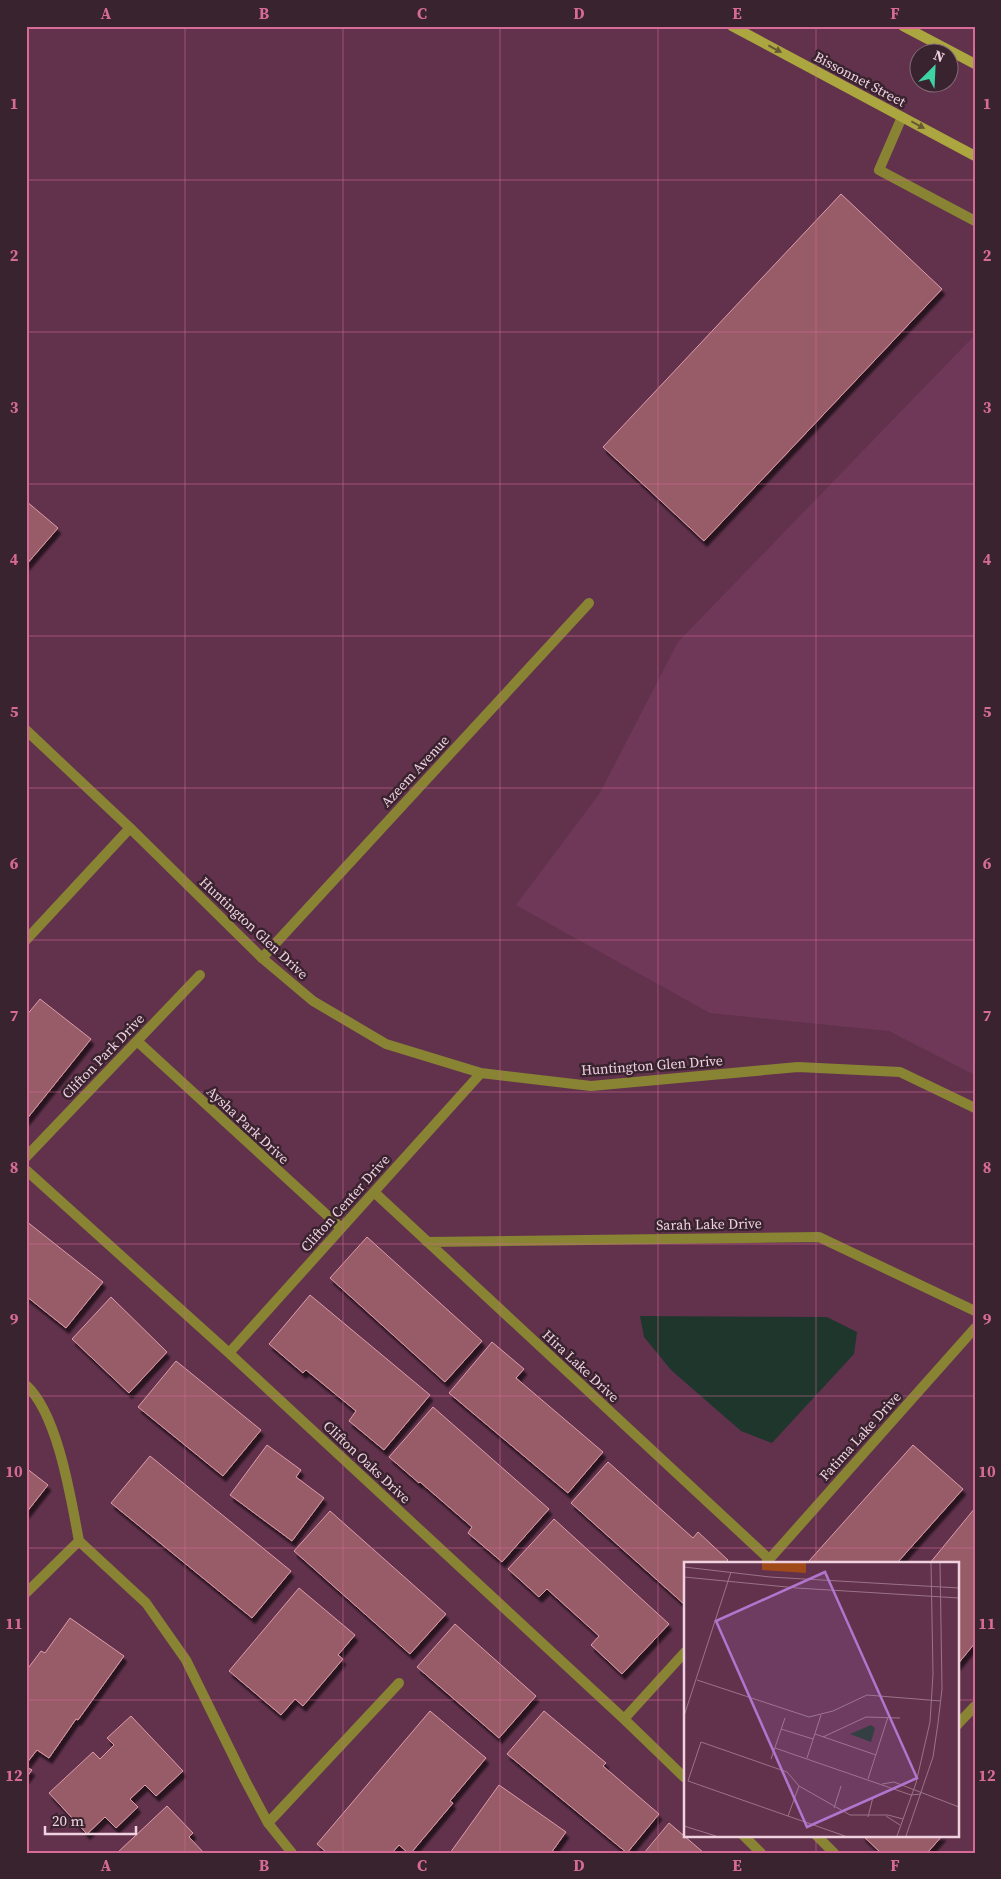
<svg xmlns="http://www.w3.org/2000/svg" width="1001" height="1879" font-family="'Source Serif 4',serif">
<defs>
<filter id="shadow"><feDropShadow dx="3" dy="5.5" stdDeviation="1" flood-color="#0009"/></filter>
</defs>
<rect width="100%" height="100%" fill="#62324d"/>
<path fill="#703858" d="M975 335V1075L889 1031 710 1013 516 905 600 793 678 642Z"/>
<path fill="#1f362c" d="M640 1316 827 1317 857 1332 854 1354 772 1443 741 1431 671 1370 644 1337Z"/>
<path fill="#975c68" stroke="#dd9ca9" filter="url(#shadow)" d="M841 194 942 289 704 541 603 447Z
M26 501 58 528 26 565Z
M40 999 91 1039 26 1120V1016Z
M26 1221 103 1282 66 1328 26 1296Z
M367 1237 482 1341 445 1382 330 1278Z
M310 1295 430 1395 384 1450 349 1421 356 1411 306 1370 303 1373 269 1344Z
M111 1297 167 1352 129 1393 72 1339Z
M492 1342 524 1369 516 1378 603 1452 568 1493 449 1393Z
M176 1361 261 1430 223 1476 138 1407Z
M433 1407 549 1509 502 1562 468 1533 472 1527 420 1482 419 1483 389 1457Z
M267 1445 301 1470 296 1477 324 1498 292 1541 230 1495Z
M913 1445 963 1489 897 1563H811L809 1561Z
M150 1456 291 1571 252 1618 111 1503Z
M608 1462 693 1538 698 1532 728 1560 725 1563H685V1605L571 1503Z
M26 1468 48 1485 26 1513Z
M975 1508V1643L957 1665V1563H930Z
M330 1511 446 1614 410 1654 294 1551Z
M554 1519 669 1624 622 1674 591 1645 599 1636 547 1589 539 1597 508 1569Z
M299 1588 355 1635 338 1655 343 1659 303 1706 295 1699 281 1715 229 1671Z
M70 1618 124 1656 78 1720 76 1719 49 1758 37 1750 26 1764V1671L41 1651 45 1653Z
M455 1624 536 1696 499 1738 417 1667Z
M430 1711 486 1758 450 1801 453 1803 411 1853H408L399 1845 392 1853H327L317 1844Z
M544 1711 606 1763 603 1766 659 1814 627 1853 507 1754Z
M131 1716 183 1771 156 1796 145 1785 130 1799 138 1807 116 1828 105 1817 87 1834 49 1793 93 1752 100 1759 114 1745 107 1738Z
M26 1767 32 1770 26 1778Z
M499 1785 566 1832 551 1853H450Z
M167 1806 193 1833 189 1837 204 1853H117Z
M669 1823 704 1853H644Z
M862 1835H943L927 1853H881Z"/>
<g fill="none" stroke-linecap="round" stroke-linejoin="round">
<path stroke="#888433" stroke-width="10" d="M902 117 879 170 975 221
M26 940 130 828
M262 958 589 603
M957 1725 975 1706"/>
<path stroke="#888433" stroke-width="10" d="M26 730 130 828 262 958 313 1001 386 1044 481 1073 591 1086 798 1067 900 1072 975 1108
M137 1041 341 1228
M26 1157 200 975
M26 1170 229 1353 624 1719 685 1778
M374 1192 769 1559
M427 1242 819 1237 975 1311
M229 1353 481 1073
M26 1385C58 1414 71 1499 79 1541L26 1593
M79 1541 146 1603 186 1660 245 1780 268 1823 292 1853
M766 1563 975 1328
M624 1719 685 1652
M268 1823 399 1683
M743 1835 761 1853
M816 1835 834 1853"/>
<path stroke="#aba63f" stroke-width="10" d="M732 26 975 156
M903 26 975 64"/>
</g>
<defs><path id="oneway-solid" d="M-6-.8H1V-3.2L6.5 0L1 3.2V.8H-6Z" transform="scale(1.25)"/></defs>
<g fill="#675735">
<use href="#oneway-solid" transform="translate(775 49) rotate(28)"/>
<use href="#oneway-solid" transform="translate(918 125) rotate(28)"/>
</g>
<path fill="none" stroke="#d76b97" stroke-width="1" stroke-opacity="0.55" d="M185 26V1853M343 26V1853M500 26V1853M658 26V1853M816 26V1563M26 180H975M26 332H975M26 484H975M26 636H975M26 788H975M26 940H975M26 1092H975M26 1244H975M26 1396H975M26 1548H975M26 1700H685M957 1700H975M816 1835V1853"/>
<g text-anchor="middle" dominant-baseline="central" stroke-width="5" stroke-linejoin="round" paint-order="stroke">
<g font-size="14" fill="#f0d1e0" stroke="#39232f">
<text transform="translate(860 79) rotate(28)">Bissonnet Street</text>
<text transform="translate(415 771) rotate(-47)">Azeem Avenue</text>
<text transform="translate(254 928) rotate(43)">Huntington Glen Drive</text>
<text transform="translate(103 1056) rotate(-46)">Clifton Park Drive</text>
<text transform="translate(652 1065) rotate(-4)">Huntington Glen Drive</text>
<text transform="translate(248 1125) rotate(43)">Aysha Park Drive</text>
<text transform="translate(345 1203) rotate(-48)">Clifton Center Drive</text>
<text transform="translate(709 1224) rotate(-1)">Sarah Lake Drive</text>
<text transform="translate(581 1366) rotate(43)">Hira Lake Drive</text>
<text transform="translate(860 1436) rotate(-48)">Fatima Lake Drive</text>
<text transform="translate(367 1462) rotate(43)">Clifton Oaks Drive</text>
</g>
</g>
<g transform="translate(684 1562)">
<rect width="275" height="275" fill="#62324d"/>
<path d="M78 1H122V11L78 8Z" fill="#9f4a18"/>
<path d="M187 163 191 166 187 180 166 172Z" fill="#1f362c"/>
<path fill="none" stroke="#9b7288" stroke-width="1" d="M0 5 86 15 275 26M0 15 113 26 275 36M13 118 125 155 149 149 183 133 257 139M0 154 47 10M97 167 129 177M131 172 192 193M139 175 182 155 216 156M91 186 227 233 237 232M123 196 137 153M87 197 101 156M184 217 204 155M198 222 210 220 275 245M115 224 166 253H204L219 257M150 246 157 224M104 254 115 224 103 210 17 180 4 219 161 274M202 254 216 263M184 255 189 235M0 264 32 274M213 274 232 221 246 160 249 112 247 1M222 274 249 195 254 161 258 127 256 1"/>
<path fill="#b076ce" fill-opacity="0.15" stroke="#b076ce" stroke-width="2.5" d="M141 10 233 216 123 265 32 59Z"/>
<rect width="275" height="275" fill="none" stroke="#f0d1e0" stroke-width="2.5"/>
</g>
<rect width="1001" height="1879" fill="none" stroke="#39232f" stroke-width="55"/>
<g transform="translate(934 68) rotate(24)"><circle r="24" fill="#39232f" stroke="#826976"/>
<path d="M0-4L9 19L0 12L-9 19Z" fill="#3dd4a3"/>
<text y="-8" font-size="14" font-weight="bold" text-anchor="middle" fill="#f0d1e0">N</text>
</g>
<path d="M45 1826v8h91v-8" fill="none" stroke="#f0d1e0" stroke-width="2.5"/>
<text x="52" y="1826" font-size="15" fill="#f0d1e0" stroke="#39232f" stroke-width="4" paint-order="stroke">20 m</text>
<rect x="28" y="28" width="946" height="1824" fill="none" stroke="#d76b97" stroke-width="2"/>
<g font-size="16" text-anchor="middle" font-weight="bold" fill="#d76b97">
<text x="106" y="19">A</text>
<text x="264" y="19">B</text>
<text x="422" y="19">C</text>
<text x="579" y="19">D</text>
<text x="737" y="19">E</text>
<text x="895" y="19">F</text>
<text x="14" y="109">1</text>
<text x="987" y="109">1</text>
<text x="14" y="261">2</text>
<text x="987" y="261">2</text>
<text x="14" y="413">3</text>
<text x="987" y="413">3</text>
<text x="14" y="565">4</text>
<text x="987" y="565">4</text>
<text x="14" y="717">5</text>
<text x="987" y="717">5</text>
<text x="14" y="869">6</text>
<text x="987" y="869">6</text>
<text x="14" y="1021">7</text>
<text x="987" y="1021">7</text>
<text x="14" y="1173">8</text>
<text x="987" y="1173">8</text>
<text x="14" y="1325">9</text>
<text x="987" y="1325">9</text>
<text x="14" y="1477">10</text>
<text x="987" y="1477">10</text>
<text x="14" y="1629">11</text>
<text x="987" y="1629">11</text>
<text x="14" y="1781">12</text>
<text x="987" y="1781">12</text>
<text x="106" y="1871">A</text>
<text x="264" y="1871">B</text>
<text x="422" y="1871">C</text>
<text x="579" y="1871">D</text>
<text x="737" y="1871">E</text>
<text x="895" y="1871">F</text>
</g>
</svg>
